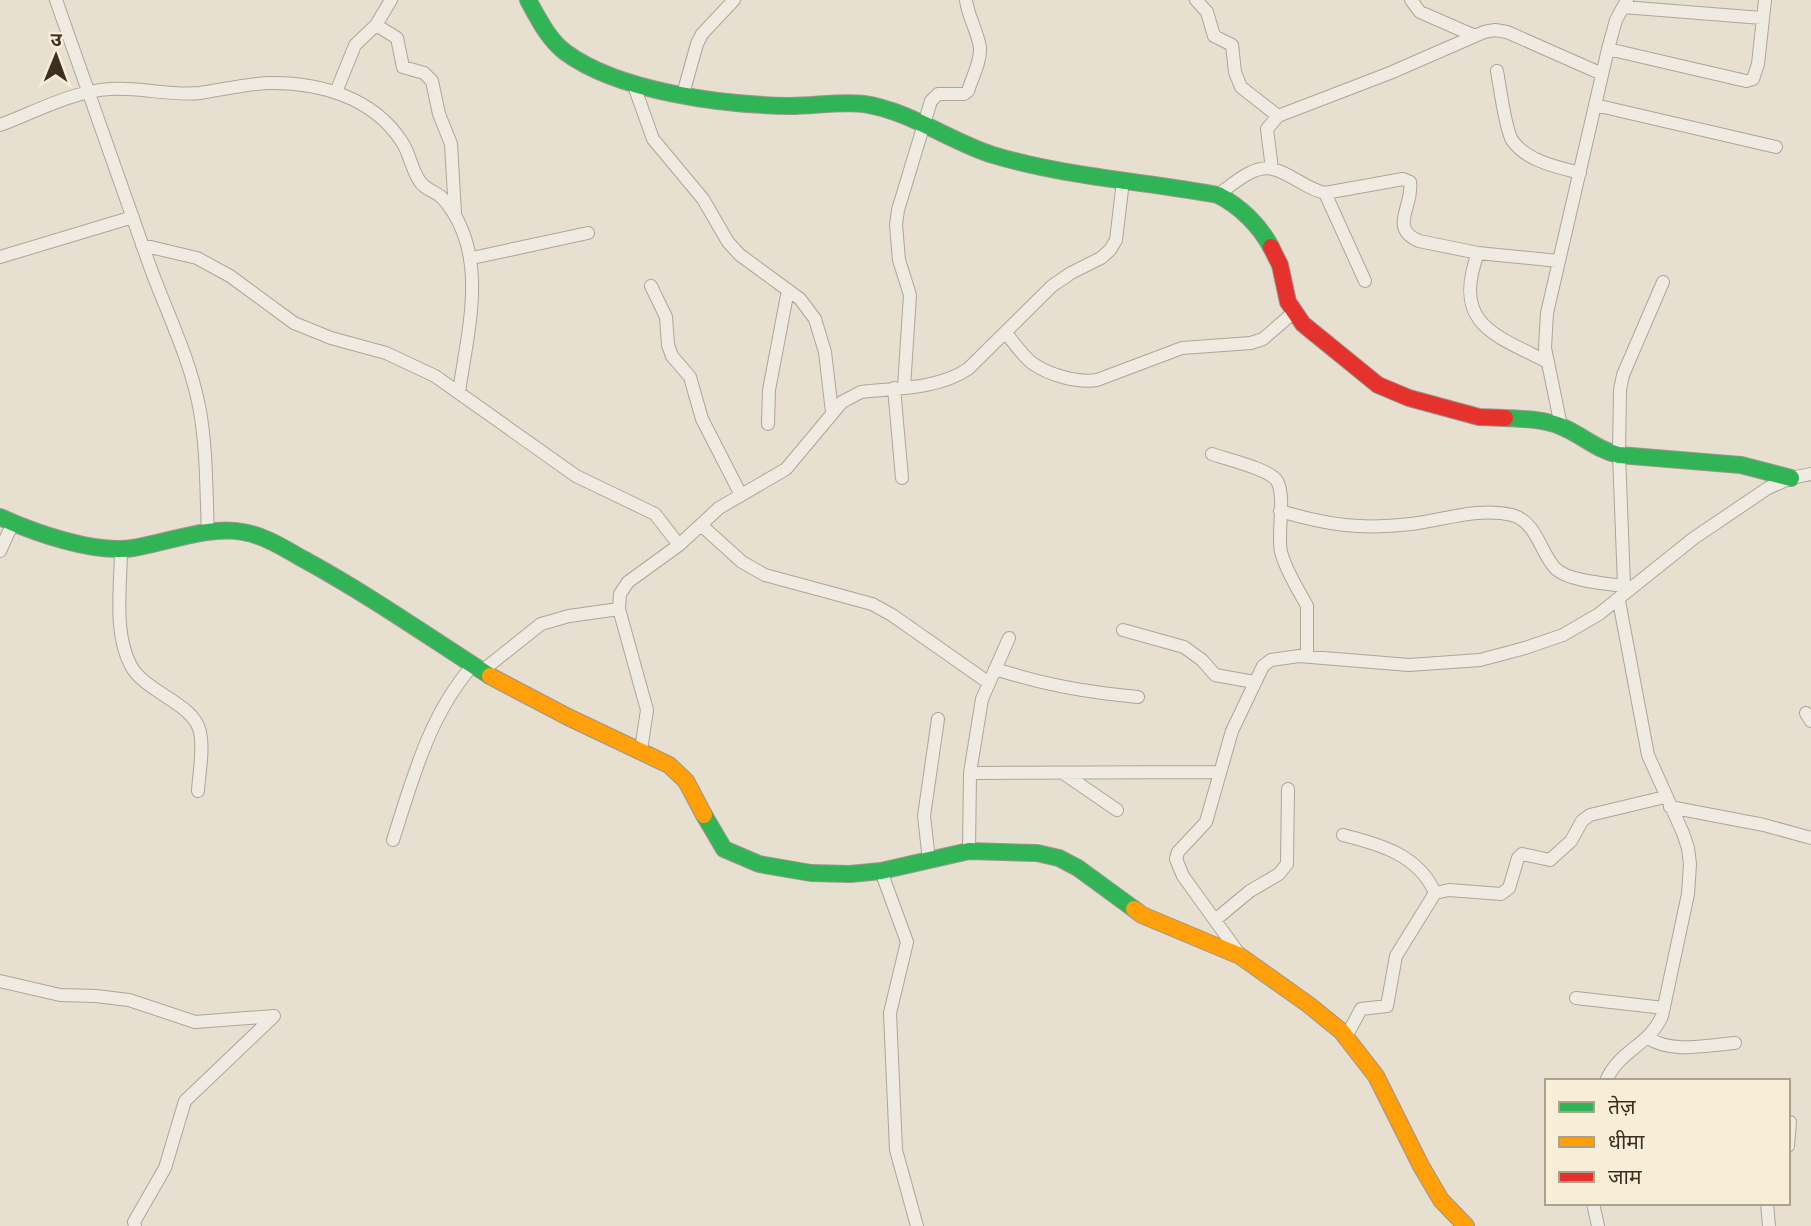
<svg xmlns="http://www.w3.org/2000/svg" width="1811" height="1226" font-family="'Playfair Display','Noto Sans Devanagari',serif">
<rect width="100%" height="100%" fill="#e7e0d1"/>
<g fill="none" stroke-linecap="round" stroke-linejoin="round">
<defs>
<path id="street" d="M56 0C87 87 117 174 148 261 165 309 189 355 199 406 207 447 206 491 208 533
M1196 0 1207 12 1214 36 1232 45 1235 72 1241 87 1278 116
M1411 0 1420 12 1475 36
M1623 7 1762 18
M376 25 397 38 403 67 424 73 432 81 439 114 451 144 455 213
M1608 49 1746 81 1753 79 1758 64 1765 0
M1497 71C1500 87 1505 128 1512 140 1526 161 1557 167 1580 173
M633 83 653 139 703 199 728 242 740 255 800 299 815 319 825 352 832 412
M336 92 355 45 376 25 391 0
M683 94 697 44 702 34 734 0
M1595 105 1776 147
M0 125C35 112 73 91 110 89 140 87 170 96 200 93 222 90 245 84 268 83 319 82 373 97 402 142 410 154 411 168 419 180 424 189 432 190 440 196 445 200 449 206 453 212 487 266 467 334 459 392
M1272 169 1267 129 1278 116 1390 73 1484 32 1495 30 1507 32 1602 74
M1325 193 1365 281
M1218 195C1233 184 1254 164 1273 169 1292 174 1306 189 1325 193L1403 179 1410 182C1414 206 1388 228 1419 241L1478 253 1559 261
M142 245 197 258 230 276 294 323 331 338 386 353 435 376 576 476 655 514 679 545
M1478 253C1452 324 1494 335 1548 362
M0 257 133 217
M472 258 588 233
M651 286 666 317 668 345 672 356 690 377 702 419 741 495
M1006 333C1014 343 1022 355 1032 363 1049 375 1077 383 1097 380L1182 348 1251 343 1263 339 1294 312
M904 387 910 295 899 260 896 225 898 210 931 101 938 94H964L968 91C972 78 981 61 980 48 978 32 968 17 966 0
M894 388 902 478
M768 424 769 390 788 290
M1561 426 1545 348 1547 313 1608 49 1616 20 1627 0
M1212 454C1226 459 1270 469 1277 481 1286 497 1277 532 1281 552 1286 571 1298 589 1307 606V656
M1280 511C1328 525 1361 530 1411 524 1444 520 1479 507 1512 515 1537 522 1540 552 1555 568 1568 582 1613 584 1632 587
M701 525 742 562 765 575 872 604 892 615 989 683
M121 548C121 586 113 632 131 666 146 693 194 703 200 732 204 749 199 773 198 791
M0 551 13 523
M1624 585 1619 455 1620 390 1623 375 1663 282
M1123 630 1184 647 1202 660 1215 675 1254 682
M995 669C1046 685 1085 692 1138 697
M482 671 541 624 569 616 619 609
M1806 713 1811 721
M641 750 647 710 619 609 620 594 628 582 679 545 719 508 786 469 842 402 861 392C897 388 938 389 968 369L1052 286 1071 273 1101 258 1110 250 1116 240 1123 181
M970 773 1219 772
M1063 773 1117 810
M1670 807 1764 825 1811 838
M1343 835C1379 844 1419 855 1435 893
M393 840C413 778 429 715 473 665
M969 851 970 773 982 699 1009 638
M929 860 924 816 938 719
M881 871 907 942 890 1013 896 1150 917 1226
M1215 920 1250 891 1279 874 1287 864 1288 789
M1240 955 1183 876 1176 859 1178 852 1206 822 1232 731 1263 666 1271 660 1299 656 1409 665 1480 660 1525 648 1563 635 1599 614 1694 538 1768 488 1791 478 1811 474
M0 981 60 995 96 996 129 1000 195 1022 274 1016 185 1101 165 1168 134 1222 135 1226
M1576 998 1664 1008
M1346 1037 1361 1009 1387 1006 1396 956 1435 893 1449 890 1501 894 1509 888 1518 858 1522 854 1550 860 1571 841 1582 821 1590 815 1665 797
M1648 1038C1673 1054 1707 1045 1735 1043
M1606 1081C1619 1050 1649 1046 1662 1016L1688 894 1690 864 1688 848 1683 833 1648 755 1619 601
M1788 1146 1790 1122
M1593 1203 1598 1226
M1767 1203 1769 1226"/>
<path id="fast" d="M528 0C538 18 548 39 565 52 619 92 724 105 790 106 814 106 841 101 864 104 910 111 949 141 993 155 1066 177 1143 181 1218 195 1240 206 1260 226 1271 247
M1505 418C1523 419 1542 419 1560 426 1581 434 1596 450 1619 455L1741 465 1791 478
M0 517C35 533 95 554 133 548 166 543 210 525 243 532 266 536 285 549 305 560 369 595 429 637 490 676
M704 815 724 849 759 864 811 873 850 874 881 871 969 851 1037 853 1059 858 1078 868 1134 909"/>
<path id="slow" d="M490 676 568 717 669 765 686 781 704 815
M1134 909 1142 915 1240 956 1309 1005 1341 1031 1376 1076 1421 1166 1441 1200 1466 1226"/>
<path id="jam" d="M1271 247 1280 265 1288 302 1303 324 1378 385 1409 398 1479 417 1505 418"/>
</defs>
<use href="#street" stroke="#ada599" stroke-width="14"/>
<use href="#fast" stroke="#9c958a" stroke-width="18"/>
<use href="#slow" stroke="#9c958a" stroke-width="18"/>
<use href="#jam" stroke="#9c958a" stroke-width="18"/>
<use href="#street" stroke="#efebe3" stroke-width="12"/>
<use href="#fast" stroke="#30b455" stroke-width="16"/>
<use href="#slow" stroke="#ff9f0a" stroke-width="16"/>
<use href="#jam" stroke="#e5322d" stroke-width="16"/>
</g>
<rect x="1545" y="1079" width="245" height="126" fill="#f7eed8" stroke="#ada18e" stroke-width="2"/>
<rect x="1559" y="1102" width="35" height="10" fill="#30b455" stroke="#ada18e" stroke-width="2"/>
<text x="1608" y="1114" font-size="21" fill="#3d2e20">तेज़</text>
<rect x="1559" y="1137" width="35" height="10" fill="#ff9f0a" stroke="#ada18e" stroke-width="2"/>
<text x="1608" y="1149" font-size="21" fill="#3d2e20">धीमा</text>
<rect x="1559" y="1172" width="35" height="10" fill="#e5322d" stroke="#ada18e" stroke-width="2"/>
<text x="1608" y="1184" font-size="21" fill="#3d2e20">जाम</text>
<g transform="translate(56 56) rotate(1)" stroke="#f7eed8" stroke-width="5" paint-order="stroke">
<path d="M0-5L12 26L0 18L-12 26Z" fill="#3d2e20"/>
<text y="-10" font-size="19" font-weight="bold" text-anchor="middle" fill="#3d2e20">उ</text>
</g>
</svg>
